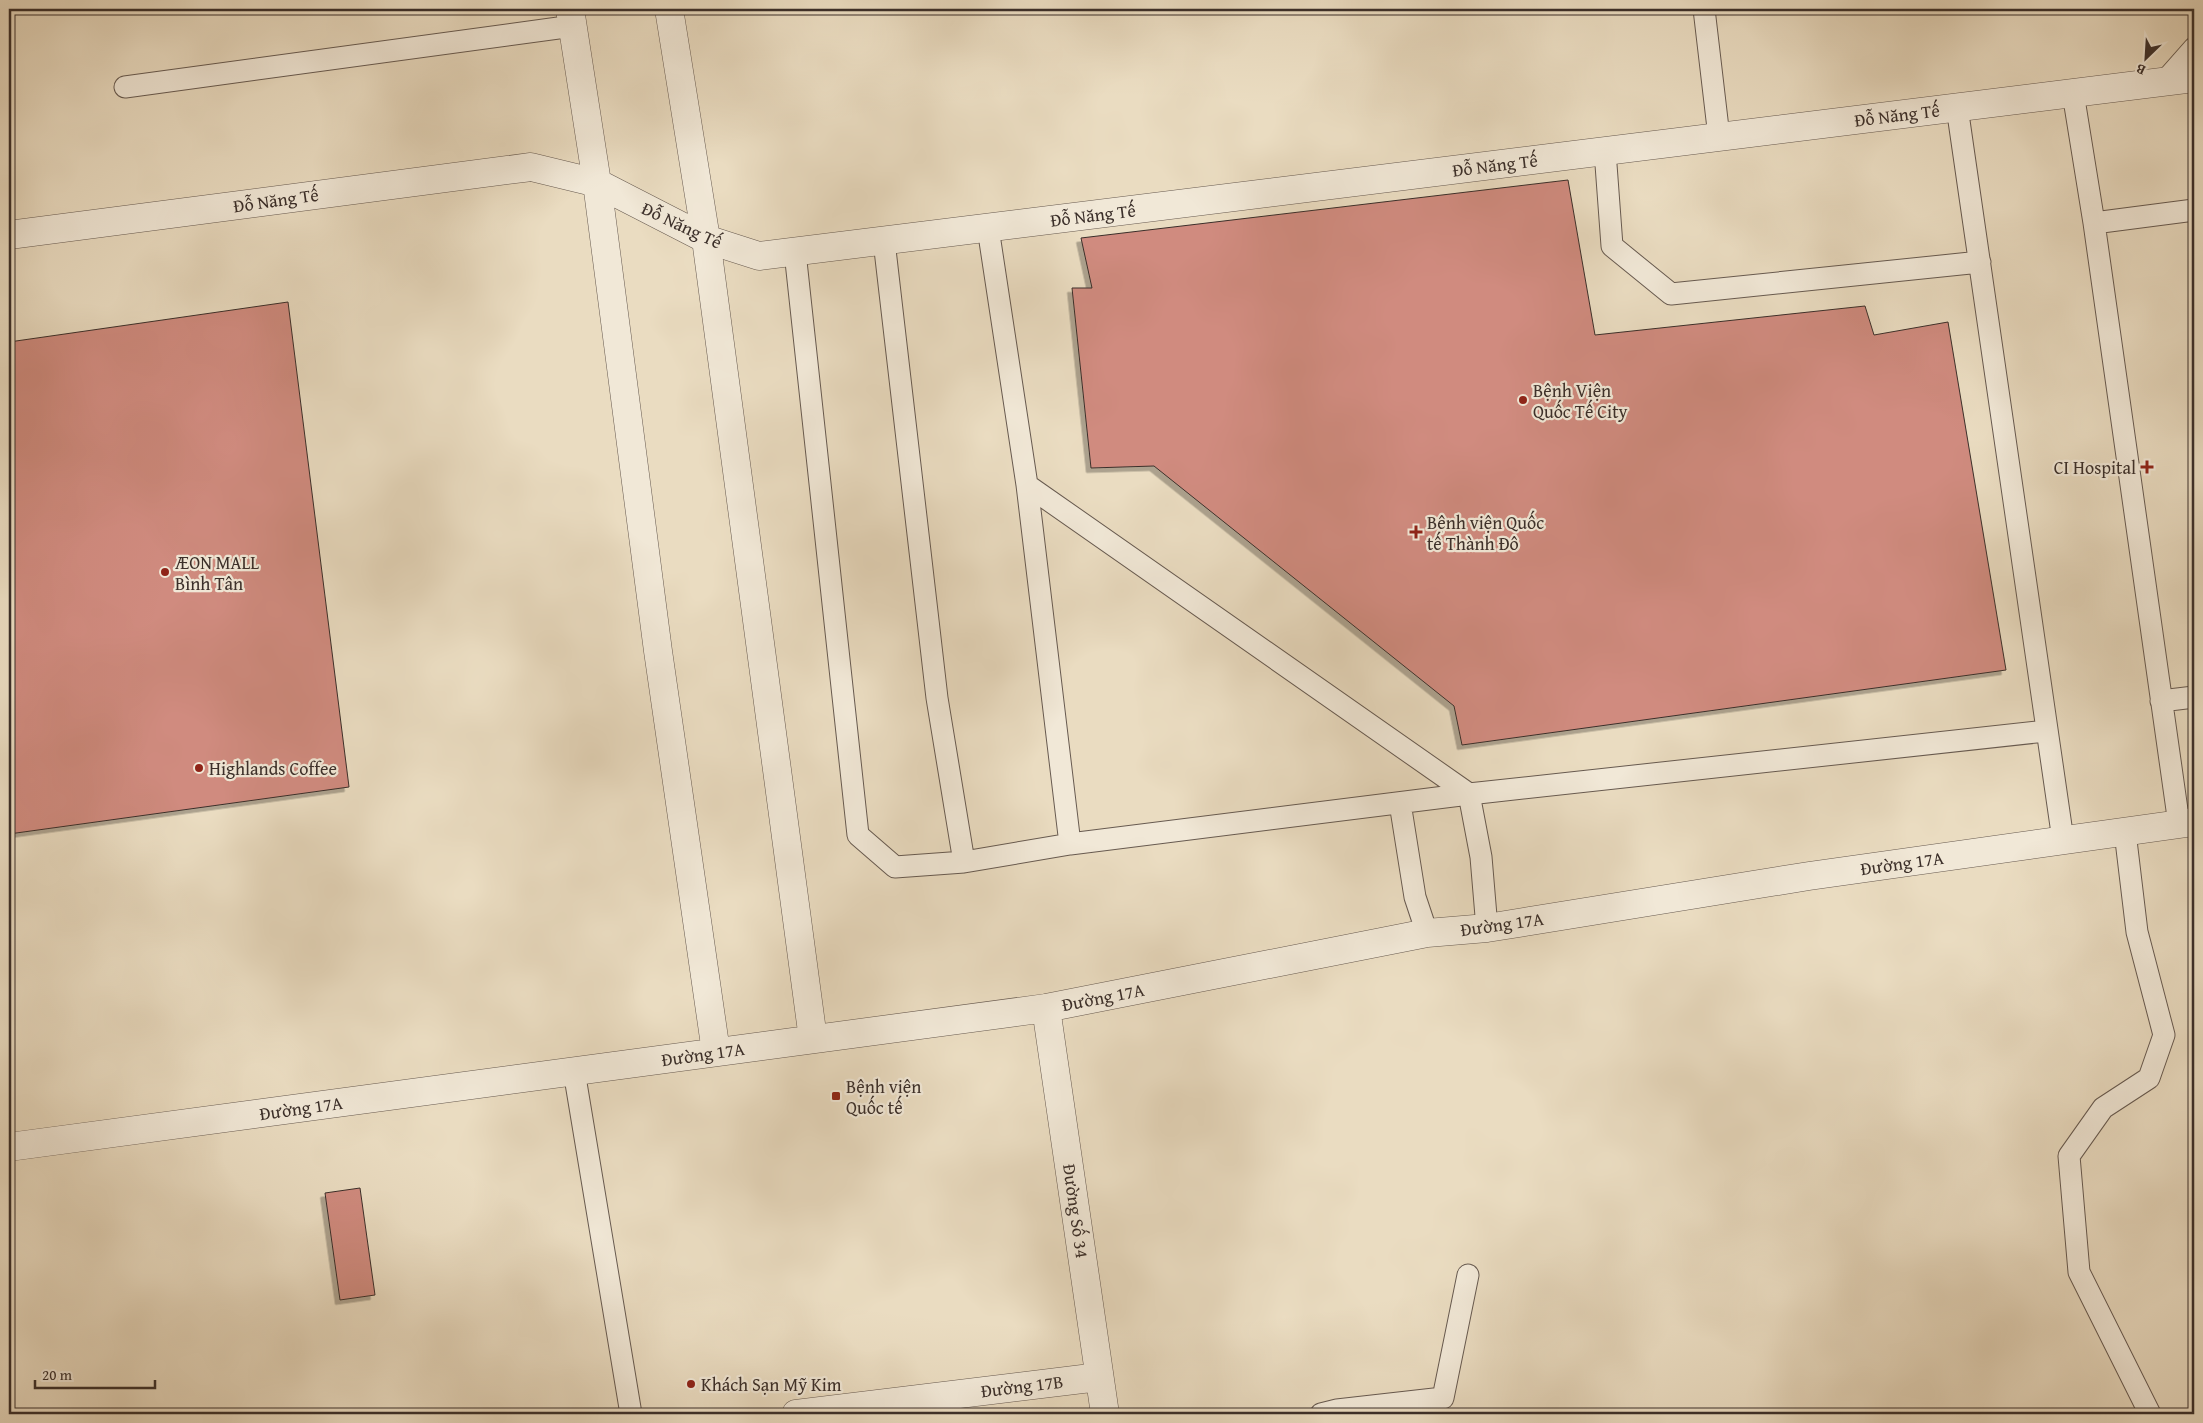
<svg xmlns="http://www.w3.org/2000/svg" width="2203" height="1423" font-family="'Gentium Book Plus',serif">
<defs>
<filter id="shadow"><feDropShadow dx="-4.5" dy="4.5" stdDeviation="0" flood-color="#0004"/></filter>
</defs>
<rect width="100%" height="100%" fill="#eadcc1"/>
<filter id="stains"><feTurbulence type="fractalNoise" baseFrequency=".004" numOctaves="4"/><feColorMatrix values="0 0 0 0 .2 0 0 0 0 .09 0 0 0 0 .02 0 0 0 .5 -.17"/></filter>
<radialGradient id="worn" r=".72"><stop offset=".6" stop-color="#630" stop-opacity="0"/><stop offset="1" stop-color="#630" stop-opacity=".3"/></radialGradient>
<path fill="#d08b7f" stroke="#3b2f2a" filter="url(#shadow)" d="M1568 180 1595 335 1865 306 1874 335 1948 322 2006 670 1462 745 1454 706 1154 466 1091 468 1072 288H1092L1081 238Z
M288 302 349 787 9 834V342Z
M360 1188 375 1295 340 1300 325 1193Z"/>
<g fill="none" stroke-linecap="round" stroke-linejoin="round">
<defs>
<path id="lane" d="M1704 9 1719 137
M2164 82 2194 48
M125 87 573 26
M2073 93 2094 223
M1957 107 2063 840
M1605 151 1612 246 1671 294 1980 262
M988 228 1027 485 1469 794 1481 857 1487 928
M884 241 937 698 964 862 1070 844 1469 794 2046 731
M795 252 858 835 895 867 964 862
M1027 485 1070 844
M2161 701 2194 697
M1400 803 1415 897 1427 933
M2179 824 2094 223 2194 210
M2125 832 2137 932 2164 1035 2149 1078 2103 1108 2069 1156 2079 1272 2150 1414
M574 1071 631 1414
M1321 1414 1337 1410 1443 1398 1468 1275"/>
<path id="street" d="M570 9 597 183 658 651 716 1052
M669 9 706 239 813 1039
M9 235 531 167 597 183 706 239 759 256 2194 78
M1046 1008 1105 1414
M9 1147 1046 1008 1427 933 1487 928 1809 876 2194 822
M796 1414 1099 1377"/>
</defs>
<use href="#lane" stroke="#675a50" stroke-width="23"/>
<use href="#street" stroke="#675a50" stroke-width="29"/>
<use href="#lane" stroke="#f1e8d7" stroke-width="21"/>
<use href="#street" stroke="#f1e8d7" stroke-width="28"/>
</g>
<g fill="#8f2418" stroke="#f1e8d7" stroke-width="2">
<circle cx="1523" cy="400" r="5"/>
<path d="M2144.5 459.5h5v5h5v5h-5v5h-5v-5h-5v-5h5z"/>
<path d="M1413.5 524.5h5v5h5v5h-5v5h-5v-5h-5v-5h5z"/>
<circle cx="165" cy="572" r="5"/>
<circle cx="199" cy="768" r="5"/>
<rect x="831" y="1091" width="10" height="10" rx="2.5"/>
<circle cx="691" cy="1384" r="5"/>
</g>
<g text-anchor="middle" dominant-baseline="central" stroke-width="4.5" stroke-linejoin="round" paint-order="stroke">
<g font-size="18" fill="#3b2f2a" stroke="#f1e8d7">
<text transform="translate(1897 115) rotate(-7)">Đỗ Năng Tế</text>
<text transform="translate(1495 165) rotate(-7)">Đỗ Năng Tế</text>
<text transform="translate(276 200) rotate(-8)">Đỗ Năng Tế</text>
<text transform="translate(1093 215) rotate(-7)">Đỗ Năng Tế</text>
<text transform="translate(682 225) rotate(25)">Đỗ Năng Tế</text>
<text transform="translate(1902 863) rotate(-8)">Đường 17A</text>
<text transform="translate(1502 924) rotate(-8)">Đường 17A</text>
<text transform="translate(1103 997) rotate(-11)">Đường 17A</text>
<text transform="translate(703 1054) rotate(-8)">Đường 17A</text>
<text transform="translate(301 1108) rotate(-8)">Đường 17A</text>
<text transform="translate(1076 1211) rotate(82)">Đường Số 34</text>
<text transform="translate(1022 1386) rotate(-7)">Đường 17B</text>
</g>
<g font-size="18" fill="#3b2f2a" stroke="#f1e8d7" text-anchor="start">
<text x="1533" y="390">Bệnh Viện<tspan x="1533" dy="21">Quốc Tế City</tspan></text>
<text x="2136" y="467" text-anchor="end">CI Hospital</text>
<text x="1427" y="522">Bệnh viện Quốc<tspan x="1427" dy="21">tế Thành Đô</tspan></text>
<text x="175" y="562">ÆON MALL<tspan x="175" dy="21">Bình Tân</tspan></text>
<text x="209" y="768">Highlands Coffee</text>
<text x="846" y="1086">Bệnh viện<tspan x="846" dy="21">Quốc tế</tspan></text>
<text x="701" y="1384">Khách Sạn Mỹ Kim</text>
</g>
</g>
<rect width="2203" height="1423" fill="none" stroke="#eadcc1" stroke-width="30"/>
<rect x="10" y="10" width="2183" height="1403" fill="none" stroke="#3b2f2a" stroke-width="2.5"/>
<rect x="15" y="15" width="2173" height="1393" fill="none" stroke="#3b2f2a"/>
<g transform="translate(2146 58) rotate(205)" stroke="#f1e8d7" stroke-width="4" paint-order="stroke">
<path d="M0-4L9 19L0 12L-9 19Z" fill="#3b2f2a"/>
<text y="-8" font-size="14" font-weight="bold" text-anchor="middle" fill="#3b2f2a">B</text>
</g>
<path d="M35 1380v8h120v-8" fill="none" stroke="#3b2f2a" stroke-width="2.5"/>
<text x="42" y="1380" font-size="15" fill="#3b2f2a" stroke="#f1e8d7" stroke-width="4" paint-order="stroke">20 m</text>
<rect width="100%" height="100%" filter="url(#stains)"/>
<rect width="100%" height="100%" fill="url(#worn)"/>
</svg>
